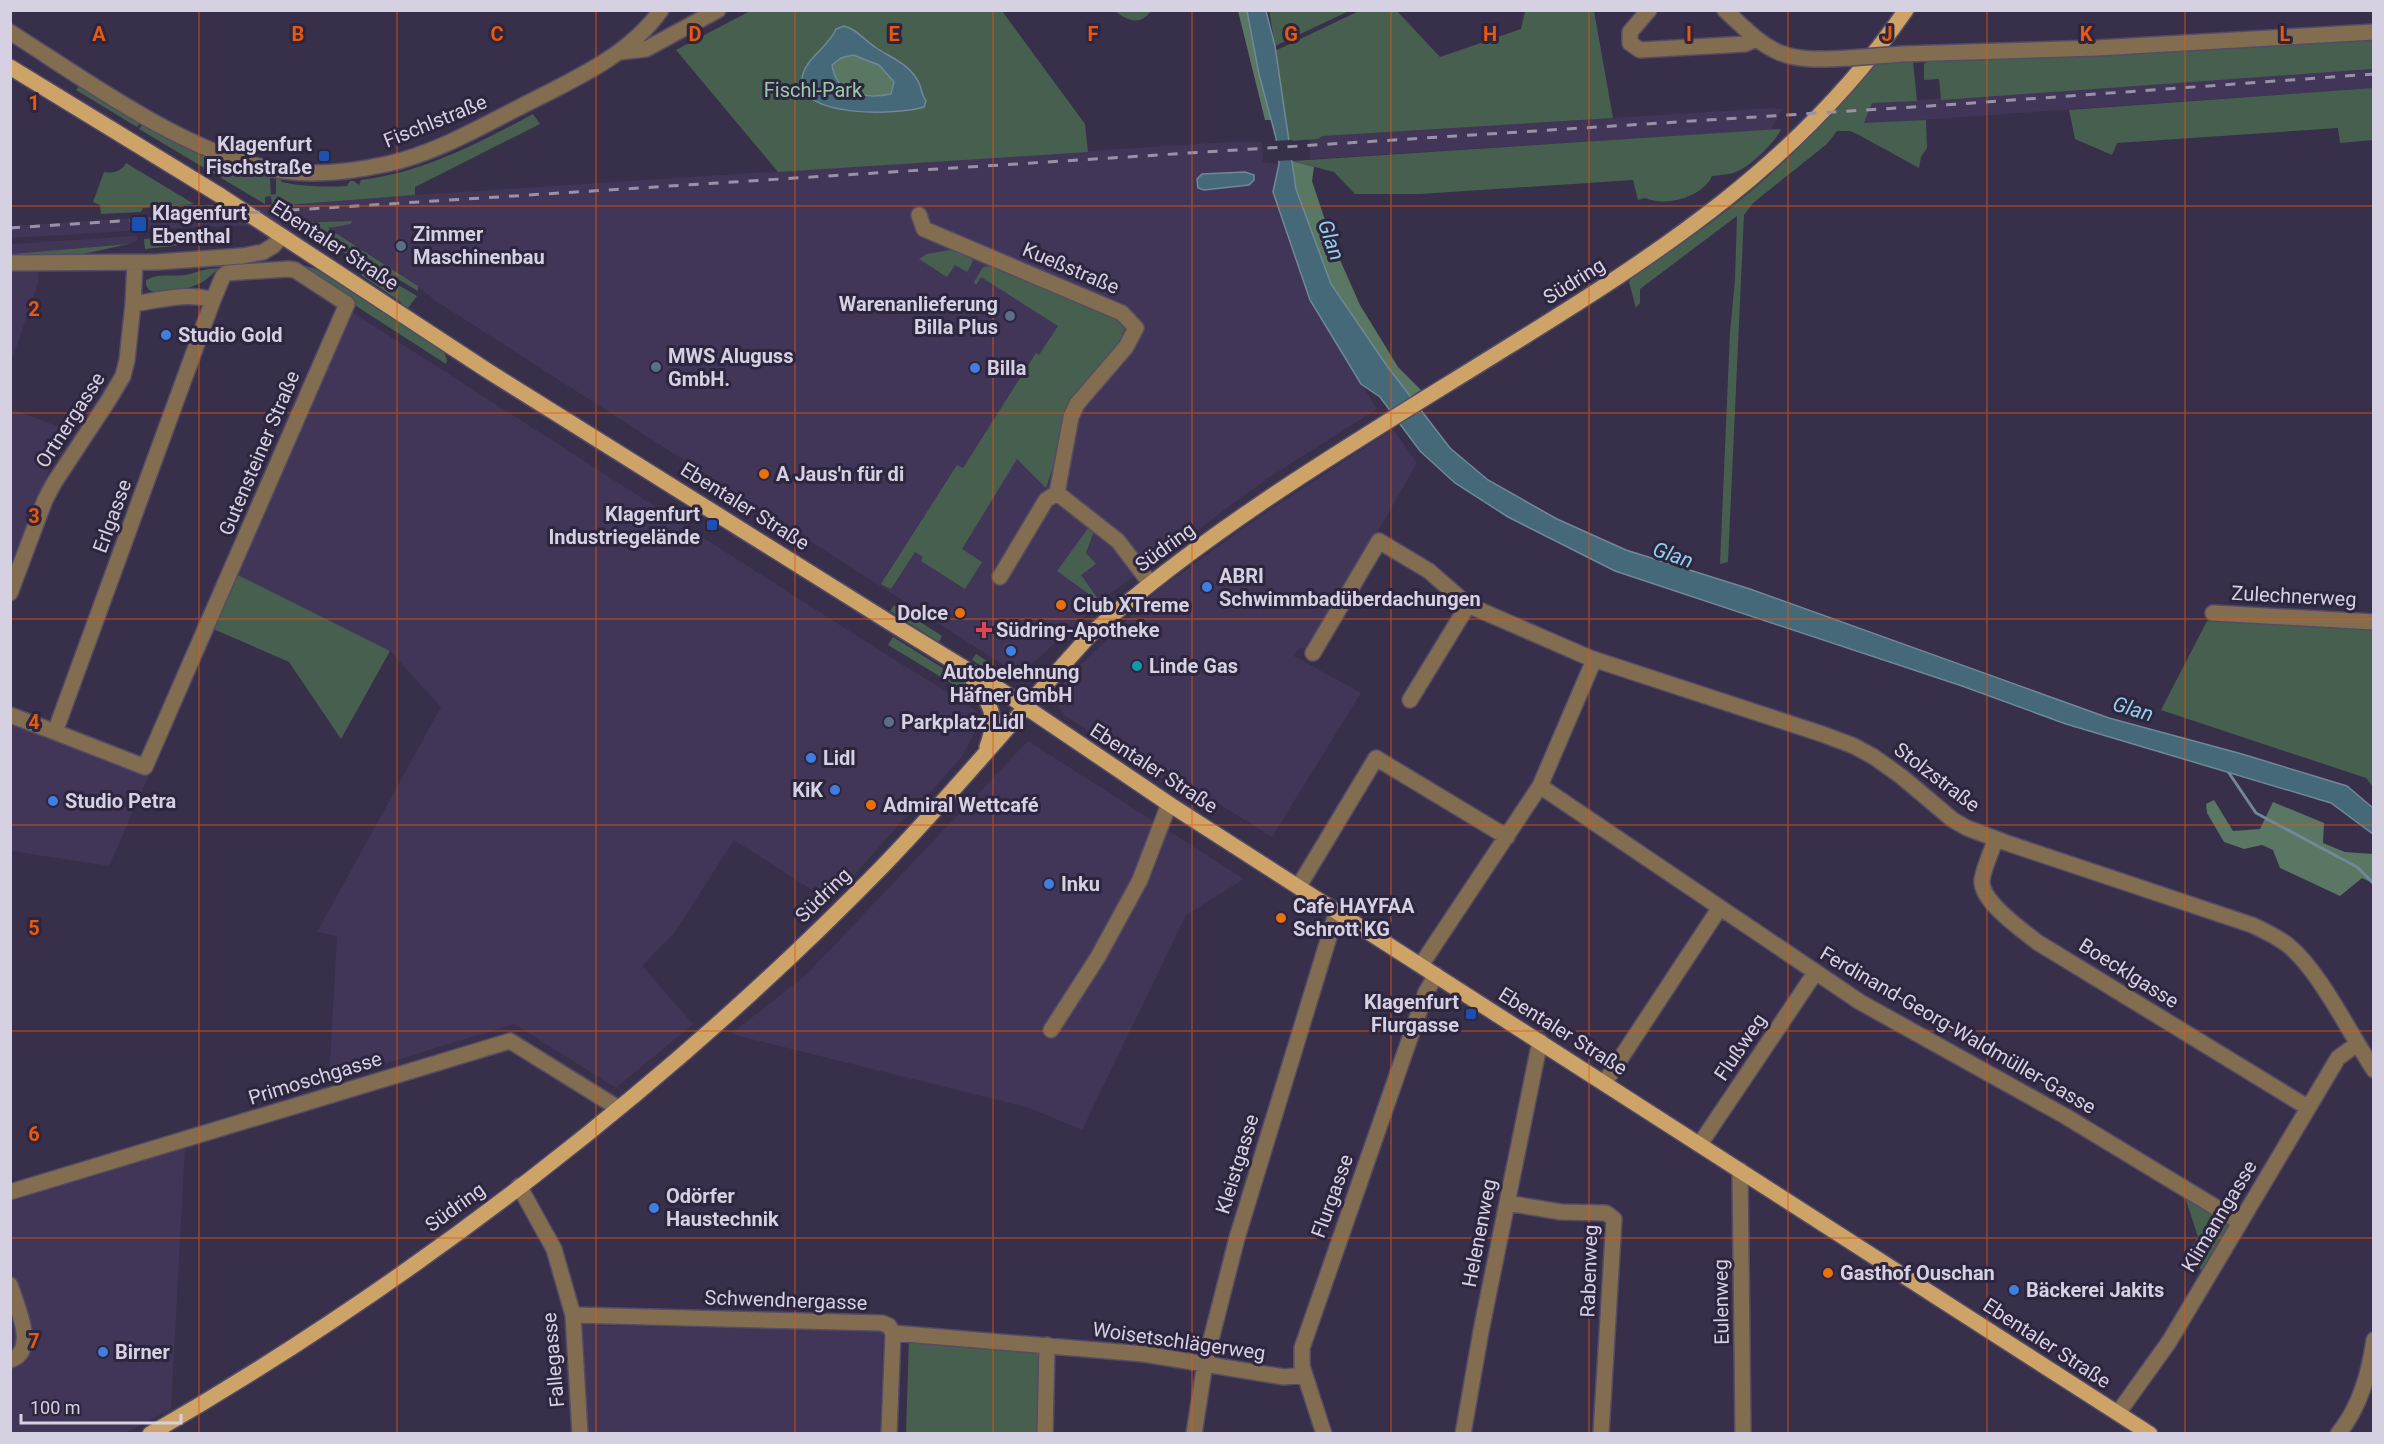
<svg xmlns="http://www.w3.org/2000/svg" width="2384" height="1444" font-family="Roboto,sans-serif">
<rect width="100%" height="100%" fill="#382f4a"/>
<path fill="#413657" d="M2373 69V88L1864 124 1872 103Z
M1771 108 1782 109 1771 130 1310 159 1309 139 1323 136Z
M1228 142H1262L1263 162 1279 164 1273 192 1310 300 1377 409 1268 478 1114 591 1019 675 436 301 416 285 322 223 214 227 213 226 11 238V226L196 214 197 210 201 209Z
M137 236V241L129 244 11 254V244Z
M11 272H38V283L11 363Z
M352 312 860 638 974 709 978 715 977 728 961 758 918 806 899 824 831 902 734 840 675 932 642 966 693 1024 616 1088 514 1024 329 1081 337 936 317 932 441 707 390 651 236 574Z
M11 409 65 429 11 570 10 409Z
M1393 429 1417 463 1311 648H1299L1294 656 1361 693 1272 837 1216 802 1211 810 1064 715 1059 708 1058 701 1059 692 1066 679 1159 589 1259 517Z
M10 722 149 775 109 866 11 851Z
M1028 741 1244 879 1186 915 1082 1130 1030 1108 731 1034 807 974Z
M185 1147 171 1409 125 1433 11 1434V1201Z
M581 1325 883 1331 880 1433H587Z"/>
<path fill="#475f4f" d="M1269 10 1349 11 1275 46Z
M750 11H1002L1085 124 1088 152 778 172 676 50Z
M1115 11H1151C1140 26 1128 21 1115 11Z
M1359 11H1397L1440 57 1521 29 1525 11H1594L1613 118 1323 136 1318 139 1289 141 1275 51Z
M2373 36V69L1941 100 1939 79 1924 80V64L1929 60Z
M1879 60 1913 61 1917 101 1872 103 1864 123 1926 120 1927 148 1921 157 1919 168 1859 135 1850 131H1837L1827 144 1753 203 1744 215 1728 562 1720 564 1730 332 1735 280 1737 216 1640 289V303L1636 308 1629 282 1631 278C1671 251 1715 221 1750 192 1797 152 1839 108 1879 60Z
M79 86 140 123 137 127 76 90Z
M2373 88V140L2340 143 2338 128 2117 143 2112 155 2075 139 2069 110Z
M533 114 540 124 415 187V195L272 206 271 196 265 197V204L139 129 142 125C181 146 221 164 263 177L265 174 270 176 271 195 276 194V177L280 178 282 182C304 187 325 187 347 186L350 181H354L359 185 361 180C424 172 479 143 533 114Z
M1781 129C1776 142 1748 168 1736 172 1728 175 1719 175 1712 176 1702 198 1665 207 1645 198L1638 200 1633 180 1420 194H1355L1334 172 1292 161Z
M126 163 194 204 143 208 141 212 101 214 100 205 93 202 104 172C113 174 122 171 126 163Z
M352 221 351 224 328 228 418 286V291L396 278 362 266V264L297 223Z
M211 235 210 242 145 249 144 239Z
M129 244 83 254H20L17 257H11V254Z
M950 250 968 254 973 261 967 272 955 265 947 277 919 259 927 254Z
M295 263 316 269 443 349 447 360 446 364 308 275Z
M997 265 1120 316 1126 326 1122 335 1123 345 1075 400 1046 488 1017 459 962 549 982 562 965 589 921 561 923 557 915 552 891 589 881 584 957 465 963 468 1036 353 1039 355 1058 326 981 277 976 285 974 282 983 267Z
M219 268C212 274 205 282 196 285 184 290 161 295 149 290L146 285V280C161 272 175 278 190 274 203 270 206 269 219 268Z
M363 273 395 283 417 296 408 308 402 305V303L361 275Z
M1089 527 1094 531 1086 553 1096 564 1081 575 1100 602 1057 571Z
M236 574 390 651 341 739 289 662 211 628Z
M894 605 942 636 939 642 890 611Z
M2207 621 2373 629V787L2366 778 2161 710Z
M893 637 975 688 979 700 888 645Z
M976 654 1003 671 999 677 972 660Z
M2183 1191 2233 1221 2202 1273 2192 1247 2198 1237Z
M909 1338 1043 1349 1040 1433 906 1434Z"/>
<path fill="#597762" d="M1238 11H1247L1259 74 1271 120H1265Z
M853 55 879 65 894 82 891 94C866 99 836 95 832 65L841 58Z
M1292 161 1314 167 1312 181 1333 244 1360 305 1398 367 1421 390 1410 397 1387 366 1331 284 1296 189Z
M2214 800 2233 831 2260 829 2273 802 2324 823 2323 843 2345 852 2373 854V883L2362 878 2340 896 2280 868 2273 850 2262 845 2244 849 2224 842 2207 813 2206 804Z"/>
<path fill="#456978" stroke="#708898" stroke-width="1.5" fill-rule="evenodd" d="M1247 11H1266L1275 46 1296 189 1331 284 1387 366 1450 448 1488 480 1557 519 1626 550 1750 589 2109 718 2242 754 2347 786 2373 808V834L2331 803 2066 724 1962 686 1615 571 1508 517 1455 483 1420 451 1380 397 1361 384 1310 300 1273 192 1279 164 1276 138 1259 74Z
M844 26C857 29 864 40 875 47 891 58 910 64 919 83 922 90 921 94 926 101L924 107C900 115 796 119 802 78 805 58 829 47 836 29ZM853 55 879 65 894 82 891 94C866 99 836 95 832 65L841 58Z
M1245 172 1254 175V180L1249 185 1204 190 1198 188 1197 179 1202 174Z"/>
<path fill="#382f4a" d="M1292 140 1295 160 1276 161 1273 141Z"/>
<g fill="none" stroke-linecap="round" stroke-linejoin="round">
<path stroke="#708898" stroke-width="3" d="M2229 773 2256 813 2357 867 2374 884"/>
<defs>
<path id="minor" d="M1649 10 1630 32V43L1640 50 1745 44 1756 39
M1725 10C1773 56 1782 62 1849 58
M10 32C86 80 194 160 284 171 317 176 355 171 387 164 434 154 478 128 520 107 570 81 628 57 661 10
M620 52 646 49 718 10
M1903 54 2097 48 2374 32
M919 215 924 229 1122 313 1136 328 1126 347 1077 404 1071 417 1057 493 1118 541 1150 583
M10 263 157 262 242 256 263 252 273 246 282 236
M133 304C160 300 187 292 213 300L55 732 145 767 347 304 295 270 288 269 227 273 223 276 213 300
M1000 577 1046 500 1057 493
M10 593 45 500 54 483 108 401 123 376 127 360 133 304 135 263
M2213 613 2374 622
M1313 653 1379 541 1429 571 1468 605 1590 658 1822 734 1854 746 1874 757 1902 777 1953 820 1967 828 2007 843 2252 925C2265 931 2278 937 2289 946 2321 973 2350 1034 2374 1070
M1410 700 1468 605
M10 715 55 732
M1540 786 1860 1002 2065 1116 2240 1222
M1996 839C1991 852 1984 867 1982 880 1980 901 2022 930 2037 942L2307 1107
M1299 886 1376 758 1507 837
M1421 965 1540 786 1594 660
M1051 1030 1098 957 1140 880 1169 804
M1605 1082 1719 909
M1700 1144 1815 973
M1740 1170 1743 1434
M519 1186 554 1249 573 1315 580 1434
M10 1192 510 1041 618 1108
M1507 1203 1561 1212 1606 1213 1614 1219 1601 1434
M10 1285C16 1304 39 1352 10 1360
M573 1315 882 1323 889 1326 893 1333 889 1434
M893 1333 1144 1354 1284 1377 1304 1375
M2118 1413 2169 1342 2338 1058 2357 1044
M1045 1434 1047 1345
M1194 1434 1205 1363 1237 1238 1337 911
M1324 1434 1302 1366V1348L1426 992 1436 975
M1463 1434 1481 1331 1540 1041
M2338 1434C2360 1407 2369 1374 2374 1340"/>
<path id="major" d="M10 67 221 196 488 371 889 622 1002 691 1169 804 2150 1434
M969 674C988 701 1000 713 987 747
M150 1434C412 1283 668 1086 880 869 954 793 1021 710 1093 632 1218 521 1365 436 1506 348 1661 252 1800 163 1906 10"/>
</defs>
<use href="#minor" stroke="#544c65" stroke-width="18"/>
<use href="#major" stroke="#544c65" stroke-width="18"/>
<use href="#minor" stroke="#826d51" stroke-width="15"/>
<use href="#major" stroke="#cea368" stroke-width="15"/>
<path stroke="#9892a7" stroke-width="3" stroke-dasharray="10 10" stroke-linecap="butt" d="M10 228 1944 105 2374 74"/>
<defs>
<path id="minor-bridge" d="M1849 58 1903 54"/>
</defs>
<use href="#minor-bridge" stroke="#544c65" stroke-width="18" stroke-linecap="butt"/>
<use href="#minor-bridge" stroke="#826d51" stroke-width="15"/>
</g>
<path fill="none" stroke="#e8590c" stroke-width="1.5" stroke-opacity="0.55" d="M199 10V1434M397 10V1434M596 10V1434M795 10V1434M993 10V1434M1192 10V1434M1391 10V1434M1589 10V1434M1788 10V1434M1987 10V1434M2185 10V1434M10 206H2374M10 413H2374M10 619H2374M10 825H2374M10 1031H2374M10 1238H2374"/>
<g fill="#1a4fb4" stroke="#2e253f" stroke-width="2">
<rect x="318" y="150" width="12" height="12" rx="3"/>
<rect x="131" y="216" width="16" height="16" rx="3"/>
<rect x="706" y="519" width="12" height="12" rx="3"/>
<rect x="1465" y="1008" width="12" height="12" rx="3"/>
</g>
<g fill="#5c6f8a" stroke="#2e253f" stroke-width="2">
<circle cx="401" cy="246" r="6"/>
<circle cx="1010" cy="316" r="6"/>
<circle cx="656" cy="367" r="6"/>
<circle cx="889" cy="722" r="6"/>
</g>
<g fill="#3f7fe0" stroke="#2e253f" stroke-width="2">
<circle cx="166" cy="335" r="6"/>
<circle cx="975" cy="368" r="6"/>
<circle cx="1207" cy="587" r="6"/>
<circle cx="1011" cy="651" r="6"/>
<circle cx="811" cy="758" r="6"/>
<circle cx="835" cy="790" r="6"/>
<circle cx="53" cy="801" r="6"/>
<circle cx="1049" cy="884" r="6"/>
<circle cx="654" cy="1208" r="6"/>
<circle cx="2014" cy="1290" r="6"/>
<circle cx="103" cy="1352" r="6"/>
</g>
<g fill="#e8710a" stroke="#2e253f" stroke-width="2">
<circle cx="764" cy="474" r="6"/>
<circle cx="1061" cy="605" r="6"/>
<circle cx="960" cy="613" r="6"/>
<circle cx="871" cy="805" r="6"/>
<circle cx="1281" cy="918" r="6"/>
<circle cx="1828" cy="1273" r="6"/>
</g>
<path fill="#e0444e" stroke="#2e253f" stroke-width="2" d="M981 621h6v6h6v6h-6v6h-6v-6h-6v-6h6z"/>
<circle fill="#0f9aa8" stroke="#2e253f" stroke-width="2" cx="1137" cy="666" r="6"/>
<g text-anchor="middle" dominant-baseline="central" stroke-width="6" stroke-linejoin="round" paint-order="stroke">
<g font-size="20" fill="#96cda8" stroke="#2e253f">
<text x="813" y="90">Fischl-Park</text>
</g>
<g font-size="20" fill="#d6d1e2" stroke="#2e253f">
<text transform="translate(435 121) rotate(-22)">Fischlstraße</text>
<text transform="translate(335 245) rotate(33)">Ebentaler Straße</text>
<text transform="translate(1071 268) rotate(23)">Kueßstraße</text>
<text transform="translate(1574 281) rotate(-32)">Südring</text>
<text transform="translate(70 420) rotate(-57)">Ortnergasse</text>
<text transform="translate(259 453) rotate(-67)">Gutensteiner Straße</text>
<text transform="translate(745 506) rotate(32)">Ebentaler Straße</text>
<text transform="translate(112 516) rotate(-70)">Erlgasse</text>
<text transform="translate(1165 547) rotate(-36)">Südring</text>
<text transform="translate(2294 596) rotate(3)">Zulechnerweg</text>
<text transform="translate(1154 768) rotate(33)">Ebentaler Straße</text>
<text transform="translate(1937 777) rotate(37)">Stolzstraße</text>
<text transform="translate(823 895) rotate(-44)">Südring</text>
<text transform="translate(2129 973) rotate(32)">Boecklgasse</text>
<text transform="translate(1958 1030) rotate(30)">Ferdinand-Georg-Waldmüller-Gasse</text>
<text transform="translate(1563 1031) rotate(32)">Ebentaler Straße</text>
<text transform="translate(1740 1047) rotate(-56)">Flußweg</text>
<text transform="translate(315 1078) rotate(-17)">Primoschgasse</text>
<text transform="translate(1237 1164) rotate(-73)">Kleistgasse</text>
<text transform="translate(1332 1196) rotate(-70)">Flurgasse</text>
<text transform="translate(455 1207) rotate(-36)">Südring</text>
<text transform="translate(2219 1216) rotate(-59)">Klimanngasse</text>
<text transform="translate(1479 1233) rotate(-79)">Helenenweg</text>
<text transform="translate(1589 1271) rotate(-88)">Rabenweg</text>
<text transform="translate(786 1300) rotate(2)">Schwendnergasse</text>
<text transform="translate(1721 1302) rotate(-91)">Eulenweg</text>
<text transform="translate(1179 1341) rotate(8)">Woisetschlägerweg</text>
<text transform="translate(2047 1343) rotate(33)">Ebentaler Straße</text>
<text transform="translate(553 1360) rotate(-95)">Fallegasse</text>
</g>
<g font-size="20" font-weight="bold" fill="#d6d1e2" stroke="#2e253f" text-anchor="start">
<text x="312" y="144" text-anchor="end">Klagenfurt<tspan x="312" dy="23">Fischstraße</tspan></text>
<text x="152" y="213">Klagenfurt<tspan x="152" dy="23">Ebenthal</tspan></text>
<text x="413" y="234">Zimmer<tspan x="413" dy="23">Maschinenbau</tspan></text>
<text x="998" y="304" text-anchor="end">Warenanlieferung<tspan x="998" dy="23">Billa Plus</tspan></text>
<text x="178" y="335">Studio Gold</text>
<text x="668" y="356">MWS Aluguss<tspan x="668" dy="23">GmbH.</tspan></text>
<text x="987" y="368">Billa</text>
<text x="776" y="474">A Jaus'n für di</text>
<text x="700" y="514" text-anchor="end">Klagenfurt<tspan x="700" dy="23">Industriegelände</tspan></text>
<text x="1219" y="576">ABRI<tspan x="1219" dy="23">Schwimmbadüberdachungen</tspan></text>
<text x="1073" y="605">Club XTreme</text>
<text x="948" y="613" text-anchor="end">Dolce</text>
<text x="996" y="630">Südring-Apotheke</text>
<text x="1149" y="666">Linde Gas</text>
<text x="1011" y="672" text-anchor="middle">Autobelehnung<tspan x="1011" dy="23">Häfner GmbH</tspan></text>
<text x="901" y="722">Parkplatz Lidl</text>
<text x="823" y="758">Lidl</text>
<text x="823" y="790" text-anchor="end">KiK</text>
<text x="65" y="801">Studio Petra</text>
<text x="883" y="805">Admiral Wettcafé</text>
<text x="1061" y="884">Inku</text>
<text x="1293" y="906">Cafe HAYFAA<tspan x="1293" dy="23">Schrott KG</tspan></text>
<text x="1459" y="1002" text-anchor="end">Klagenfurt<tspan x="1459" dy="23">Flurgasse</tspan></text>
<text x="666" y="1196">Odörfer<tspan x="666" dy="23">Haustechnik</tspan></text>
<text x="1840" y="1273">Gasthof Ouschan</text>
<text x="2026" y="1290">Bäckerei Jakits</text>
<text x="115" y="1352">Birner</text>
</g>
<g font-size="21" font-style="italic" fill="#8ed1ed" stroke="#2e253f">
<text transform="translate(1331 240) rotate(70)">Glan</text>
<text transform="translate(1673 555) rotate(19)">Glan</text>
<text transform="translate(2133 709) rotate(17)">Glan</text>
</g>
</g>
<g font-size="20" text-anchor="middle" font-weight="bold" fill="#e8590c" stroke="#2e253f" stroke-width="6" stroke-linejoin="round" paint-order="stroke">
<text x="99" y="41">A</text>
<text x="298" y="41">B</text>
<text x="497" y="41">C</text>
<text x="695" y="41">D</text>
<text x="894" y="41">E</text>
<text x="1093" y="41">F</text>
<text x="1291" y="41">G</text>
<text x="1490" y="41">H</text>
<text x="1689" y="41">I</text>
<text x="1887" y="41">J</text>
<text x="2086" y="41">K</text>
<text x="2285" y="41">L</text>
<text x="34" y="110">1</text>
<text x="34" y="316">2</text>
<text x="34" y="523">3</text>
<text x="34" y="729">4</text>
<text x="34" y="935">5</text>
<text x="34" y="1141">6</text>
<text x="34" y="1348">7</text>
</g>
<rect width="2384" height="1444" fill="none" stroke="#d6d1e2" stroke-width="24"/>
<path d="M21 1414v9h160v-9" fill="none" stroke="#d6d1e2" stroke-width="3"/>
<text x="30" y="1414" font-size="18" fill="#d6d1e2" stroke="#2e253f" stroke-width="4.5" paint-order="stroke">100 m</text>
</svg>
